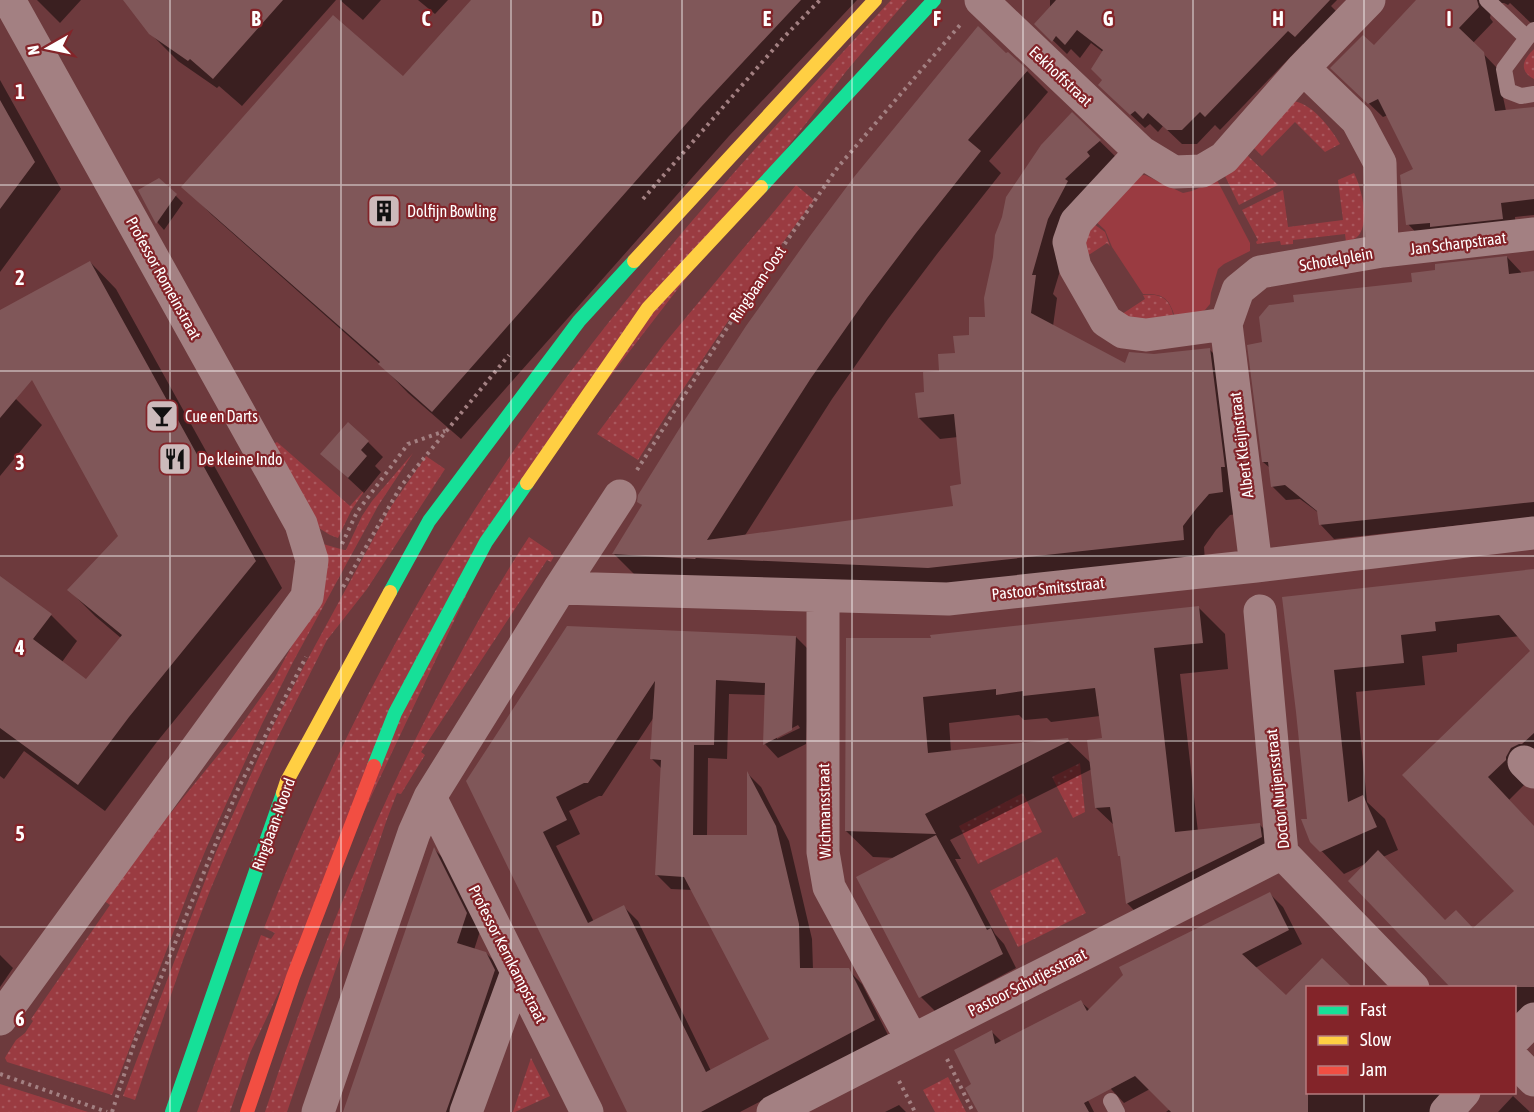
<svg xmlns="http://www.w3.org/2000/svg" width="1534" height="1112" font-family="'Asap Condensed',sans-serif">
<defs>
<pattern id="grass-dots" width="8" height="8" patternUnits="userSpaceOnUse" patternTransform="scale(1.5)"><rect width="8" height="8" fill="#9a3b41"/><path d="M2 2h.1M6 6h.1" fill="none" stroke="#a9585e" stroke-width="1.8" stroke-linecap="round"/></pattern>
</defs>
<rect width="100%" height="100%" fill="#6d3a3d"/>
<path fill="url(#grass-dots)" d="M891 0H907L848 69 506 511 250 1053 230 1112H197L261 935 271 939 275 933 264 928C331 753 418 587 526 433 635 278 763 138 891 0Z
M1534 49V79C1518 70 1523 60 1534 49Z
M1292 101C1311 102 1331 128 1340 144L1325 152 1295 122 1262 156 1253 147Z
M1246 154 1278 185 1239 205 1225 176Z
M1354 173C1361 187 1370 220 1359 235 1356 239 1351 240 1346 242L1345 234 1293 240V244L1281 245 1280 241 1257 244 1256 242 1258 240 1242 210 1283 190 1288 227 1343 220 1338 180Z
M796 185 814 200C751 284 694 371 638 460L597 434 664 344Z
M1091 222 1105 232 1110 246 1107 243 1081 260Z
M1143 295C1163 293 1171 300 1174 319L1171 322 1119 316 1145 299Z
M277 442 350 506 367 487 351 511 338 538 330 535 314 525 267 448Z
M413 453 378 506 293 662 261 726 206 849 190 888 112 1095 7 1062 5 1058 6 1056 16 1040 25 1033 33 1021 31 1019 110 905 103 900 160 826 232 738 274 679 302 627 323 544 344 550H346L362 516 372 501Z
M426 456 445 469 367 589 327 640 274 745 254 788 211 888 183 960 135 1100 123 1096 216 852 271 730 304 666 390 508Z
M529 537 551 552V554L554 556 551 562 547 560 421 752 425 755 401 794 397 793 387 819 287 1112H265C317 955 378 803 458 658 480 617 503 576 529 537Z
M1080 763 1085 812 1073 818 1052 777Z
M1023 793 1042 832 978 864 959 826Z
M1057 857 1086 913 1018 947 990 891Z
M531 1058 550 1096 515 1112H513Z
M948 1077 966 1112H935L923 1090Z
M0 1084 88 1112H0Z"/>
<path fill="#9a3b41" d="M1145 175 1183 193 1192 191 1217 180 1250 243V251L1224 264 1218 269 1211 293 1210 304 1205 310 1197 314 1175 317C1169 298 1163 293 1143 294L1112 247 1105 230 1093 219 1135 176Z"/>
<path fill="#0007" fill-rule="evenodd" d="M37 0H81L60 23Z
M124 0H336L242 106 219 86 217 88 178 61 149 32Z
M340 0H381L363 20Z
M418 0H448L435 14Z
M473 0H857L729 136 461 439 408 393 380 364 212 215 184 187 403 79Z
M1050 0H1337L1331 6 1342 17 1310 50 1303 44 1220 130 1215 125 1197 144H1182L1163 126 1158 132 1150 124 1145 128 1114 99 1104 80 1103 52 1091 43 1080 58 1071 49 1067 54 1036 24 1050 9Z
M1418 0H1534V26L1510 3 1508 5 1504 3H1499L1491 12 1490 18 1493 22 1473 43 1497 68 1506 111 1534 108V215L1515 217 1516 232 1422 239 1408 224 1415 169 1388 115 1383 117 1332 68 1374 47Z
M1027 71 1048 92 989 161 1001 173 937 254 888 319 832 399 744 537 955 507 963 485 958 437 940 439 919 418 926 394 941 373 986 318 1072 114 1121 162 1069 241 1053 294 1057 298 1053 326 1126 365 1154 355 1210 350 1231 371 1243 513 1230 515 1216 530 1204 547 1205 561 951 588 635 575 614 554 643 506 639 502Z
M0 80 61 189 0 272Z
M140 191 176 196 183 203 164 230 158 223Z
M1507 257 1521 272V274L1534 273V517L1334 539 1320 524 1319 513 1300 499 1286 500 1272 486 1270 468 1263 462 1264 344 1414 283Z
M90 262 116 289 282 588 156 743 105 811 24 751 4 779 0 776V578L51 615 77 641 62 662 86 681 121 638 95 616 69 590 120 536 0 319V312Z
M0 386 16 399 42 425 0 476Z
M368 442 383 457 375 466 381 472 364 493 322 454Z
M1534 571V770L1527 782 1509 800 1534 827V1037L1514 1040V988H1452L1350 881 1365 864 1344 874 1312 841 1284 598ZM1520 636 1532 651 1404 775 1516 891 1474 930 1446 922 1383 857 1398 850 1385 819 1367 802 1356 692 1425 685 1422 656 1457 652V644Z
M1199 608 1225 634 1228 669 1180 674 1198 832 1260 825 1286 851 1153 930 1127 903 1121 857 1115 826 1096 808 1092 769 950 840 961 859H955L995 934 1004 944 1016 968 935 1011 921 997 896 858 873 857 846 831 932 640ZM1019 715 1024 720 1047 718 1051 722 1100 716 1103 740 1092 764 1067 740 951 752 949 723Z
M568 627 796 637 810 651 806 744 778 758 765 744 766 695 729 694 727 759 708 758 707 836 748 837 749 775 761 787 789 841 812 939 813 970H848L862 984 888 1035 740 1112H629L467 781ZM654 717 652 759 662 769 657 875 671 889 693 890 771 1040 711 1071 638 921 624 907 594 922 556 846 580 834 569 811 599 796H602ZM798 725 800 728 777 739V736Z
M435 850 448 863 481 928 474 950 486 953 501 968 465 1112H345Z
M1270 894 1283 907 1302 944 1255 968 1286 997 1322 960 1350 988H1308V1092H1461L1443 1112H1166L1170 1109 1150 1089 1124 1103 1111 1089 1081 1002 1090 1010Z
M0 955 13 968 0 987Z
M992 1032 1002 1042 1055 1036 1094 1112H980L973 1085Z
M1513 1096 1530 1112H1498Z
M899 1105 906 1112H885Z"/>
<path fill="#805759" fill-rule="evenodd" d="M123 0H283L213 79 190 59 188 61 149 34Z
M471 0H801L701 107 432 412 378 364 380 362 181 187 333 15 403 76Z
M1056 0H1330L1295 37 1288 31 1205 117 1200 112 1182 130H1167L1148 113 1143 119 1135 111 1130 115 1098 85 1102 80 1091 69 1103 50 1077 30 1065 45 1056 36 1052 42 1034 24Z
M1416 0H1477L1479 7 1459 28 1484 52 1495 111 1534 107V199L1501 203 1503 219 1430 227V223L1406 225 1400 175 1413 169 1378 99 1368 104 1330 68 1363 35 1374 45Z
M978 26 1006 53 1008 52 1028 70 968 140 981 151 916 233 867 298 811 378 707 540 953 506 950 486 961 484 954 414 918 418 915 393 924 392 923 372 939 371 938 354 955 353 953 336 969 335V317H985L984 298 993 257 995 235 1002 217 1006 197 1041 145 1072 112 1101 140 1087 152 1090 156 1065 179 1068 181 1048 219 1032 275H1036L1031 313 1125 363 1129 352 1154 354 1210 348 1225 467H1221L1223 492 1209 494 1196 509 1183 526 1184 540 946 566 928 568 696 558 695 559 612 554 642 505 637 502 638 495 686 418 746 326 810 236 854 177Z
M0 100 35 162 0 209Z
M159 178 177 194 156 224 138 190Z
M1507 256 1509 274 1534 271V502L1319 525 1317 511 1285 485 1271 487 1268 462H1262L1247 345 1262 342 1259 317 1269 305 1294 302 1293 295 1412 282 1411 273 1435 270V264Z
M90 261 256 561 129 717 78 785 0 728V576L52 614 33 639 86 679 122 635 67 590 118 536 32 380 0 418V310Z
M348 422 369 441 361 450 367 456 348 478 320 454Z
M1534 569V733L1522 744H1519L1511 748 1506 757V760L1488 777 1534 826V987H1450L1348 881 1378 850 1445 920 1456 910 1473 928 1514 891 1402 775 1530 651 1499 615 1435 622 1436 631 1401 635 1404 663 1334 670 1348 802 1363 795 1377 827 1320 852 1310 842 1301 819H1307L1296 712 1282 597Z
M1199 606 1203 643 1154 648 1175 832 1260 823 1262 837 1126 904 1120 856H1118L1110 807 1095 808 1087 740 1102 738 1095 688 1023 696V691L996 695V689L923 697 928 753 1068 738 1069 741 925 814 936 834 845 831 846 638H931L930 635Z
M567 626 796 636 792 730 763 745 765 683 716 680 714 745H694L693 835H747V771L776 826 799 924 800 968H849L875 1020 701 1112H627L466 781ZM655 681 650 759 661 760 655 875 684 877 769 1039 706 1072 624 905 588 923 543 832 567 820 556 797 584 783H588Z
M936 835 968 893 987 930 991 928 1003 954 919 998 856 877Z
M434 847 467 913 457 943 486 952 495 970 468 1050 446 1112H343Z
M1270 892 1289 930 1242 954 1286 995 1322 958 1352 987H1308V1112H1171L1135 1076 1084 1103 1089 1112H978L965 1088 971 1084 954 1050 992 1030 995 1044 1081 1000 1087 1011 1123 975 1119 967Z"/>
<g fill="none" stroke-linecap="round" stroke-linejoin="round">
<path stroke="#a38082" stroke-width="4" stroke-dasharray="3 4.5" stroke-linecap="butt" d="M643 199 785 36 820 0
M637 470 734 317 838 167 960 25
M342 544 357 512 408 444 445 431
M343 587 401 486 509 355
M947 1059 973 1112
M0 1074 107 1112
M899 1081 915 1112
M112 1112 135 1041 238 789 306 657"/>
<path stroke="#a38082" stroke-width="16" d="M1487 0 1527 38
M1534 30 1527 38 1504 69 1508 91 1521 96 1534 94
M1111 1101 1117 1112"/>
<path stroke="#a38082" stroke-width="33" d="M981 0 1141 152 1174 172 1202 171 1224 158 1303 68 1369 0
M1141 152 1076 222 1069 242 1075 267 1106 321 1123 332 1146 335 1226 324 1238 290 1260 272 1382 251 1380 163 1357 120 1303 68
M1382 251 1534 234
M1226 324 1256 566
M560 588 948 599 1256 566 1534 533
M823 596V852L829 887 912 1040
M1260 611 1282 853 1413 988
M1524 762 1534 772
M430 797 587 1112
M0 1019 307 597 312 560 301 524 9 0
M1514 1039 1534 1019
M1514 1060 1534 1080
M318 1112 414 833 430 797 560 588 620 496
M466 1112 517 972
M773 1112C942 1024 1113 940 1282 853
M1446 1112 1464 1092"/>
<path stroke="#16e098" stroke-width="14" d="M761 187 934 0
M390 592 429 521 579 321 634 261
M374 766 395 713 486 542 527 483
M172 1112 283 793"/>
<path stroke="#ffcf43" stroke-width="14" d="M634 261 875 0
M527 483 648 308 761 187
M283 793 287 781 390 592"/>
<path stroke="#f24e42" stroke-width="14" d="M247 1112 293 977 374 766"/>
</g>
<path fill="none" stroke="#fff" stroke-width="1.5" stroke-opacity="0.55" d="M170 0V1112M341 0V1112M511 0V1112M682 0V1112M852 0V1112M1023 0V1112M1193 0V1112M1364 0V988M0 185H1534M0 371H1534M0 556H1534M0 741H1534M0 927H1534M1364 1092V1112"/>
<defs>
<symbol id="building-square" viewBox="-11 -11 22 22"><rect x="-9" y="-9" width="18" height="18" rx="4" fill="#ccbabb" stroke="#832429"/><path d="M-4-6H4V6H1V3H-1V6H-4ZM-2.5-4.3h1.7v1.8h-1.7ZM.8-4.3h1.7v1.8H.8ZM-2.5-1h1.7V.8h-1.7ZM.8-1h1.7V.8H.8Z" fill="#111"/></symbol>
<symbol id="bar-square" viewBox="-11 -11 22 22"><rect x="-9" y="-9" width="18" height="18" rx="4" fill="#ccbabb" stroke="#832429"/><path d="M-6-5H6L.8 .8V4.5H3.5V6h-7V4.5H-.8V.8Z" fill="#111"/></symbol>
<symbol id="restaurant-square" viewBox="-11 -11 22 22"><rect x="-9" y="-9" width="18" height="18" rx="4" fill="#ccbabb" stroke="#832429"/><path d="M-5-6h1v4h1v-4h1v4h1v-4h1v5L-1.5 .5V6h-2V.5L-5-1ZM5-6V6H3V1.5H1.5Q1.5-4 5-6Z" fill="#111"/></symbol>
</defs>
<g fill-rule="evenodd">
<use href="#building-square" x="365" y="192" width="38" height="38"/>
<use href="#bar-square" x="143" y="397" width="38" height="38"/>
<use href="#restaurant-square" x="156" y="440" width="38" height="38"/>
</g>
<g text-anchor="middle" dominant-baseline="central" stroke-width="4.5" stroke-linejoin="round" paint-order="stroke">
<g font-size="16" fill="#fff" stroke="#832429">
<text transform="translate(1061 76) rotate(43)">Eekhoffstraat</text>
<text transform="translate(1458 243) rotate(-7)">Jan Scharpstraat</text>
<text transform="translate(1336 259) rotate(-10)">Schotelplein</text>
<text transform="translate(164 278) rotate(61)">Professor Romeinstraat</text>
<text transform="translate(757 284) rotate(-56)">Ringbaan-Oost</text>
<text transform="translate(1241 445) rotate(-97)">Albert Kleijnstraat</text>
<text transform="translate(1048 588) rotate(-6)">Pastoor Smitsstraat</text>
<text transform="translate(1277 789) rotate(-96)">Doctor Nuijensstraat</text>
<text transform="translate(824 811) rotate(-91)">Wichmansstraat</text>
<text transform="translate(273 824) rotate(-70)">Ringbaan-Noord</text>
<text transform="translate(508 954) rotate(63)">Professor Kernkampstraat</text>
<text transform="translate(1027 982) rotate(-27)">Pastoor Schutjesstraat</text>
</g>
<g font-size="16" fill="#fff" stroke="#832429" text-anchor="start">
<text x="407" y="211">Dolfijn Bowling</text>
<text x="185" y="416">Cue en Darts</text>
<text x="198" y="459">De kleine Indo</text>
</g>
</g>
<g font-size="20" text-anchor="middle" font-weight="bold" fill="#fff" stroke="#832429" stroke-width="4.5" stroke-linejoin="round" paint-order="stroke">
<text x="256" y="26">B</text>
<text x="426" y="26">C</text>
<text x="597" y="26">D</text>
<text x="767" y="26">E</text>
<text x="937" y="26">F</text>
<text x="1108" y="26">G</text>
<text x="1278" y="26">H</text>
<text x="1449" y="26">I</text>
<text x="20" y="99">1</text>
<text x="20" y="285">2</text>
<text x="20" y="470">3</text>
<text x="20" y="655">4</text>
<text x="20" y="841">5</text>
<text x="20" y="1026">6</text>
</g>
<rect x="1306" y="986" width="210" height="108" fill="#832429" stroke="#b57c7f" stroke-width="1.5"/>
<rect x="1318" y="1006" width="30" height="9" fill="#16e098" stroke="#b57c7f" stroke-width="1.5"/>
<text x="1360" y="1016" font-size="18" fill="#ffffff">Fast</text>
<rect x="1318" y="1036" width="30" height="9" fill="#ffcf43" stroke="#b57c7f" stroke-width="1.5"/>
<text x="1360" y="1046" font-size="18" fill="#ffffff">Slow</text>
<rect x="1318" y="1066" width="30" height="9" fill="#f24e42" stroke="#b57c7f" stroke-width="1.5"/>
<text x="1360" y="1076" font-size="18" fill="#ffffff">Jam</text>
<g transform="translate(48 48) rotate(261)" stroke="#832429" stroke-width="4.5" paint-order="stroke">
<path d="M0-4.5L10 22L0 15L-10 22Z" fill="#ffffff"/>
<text y="-9" font-size="16" font-weight="bold" text-anchor="middle" fill="#ffffff">N</text>
</g>
</svg>
